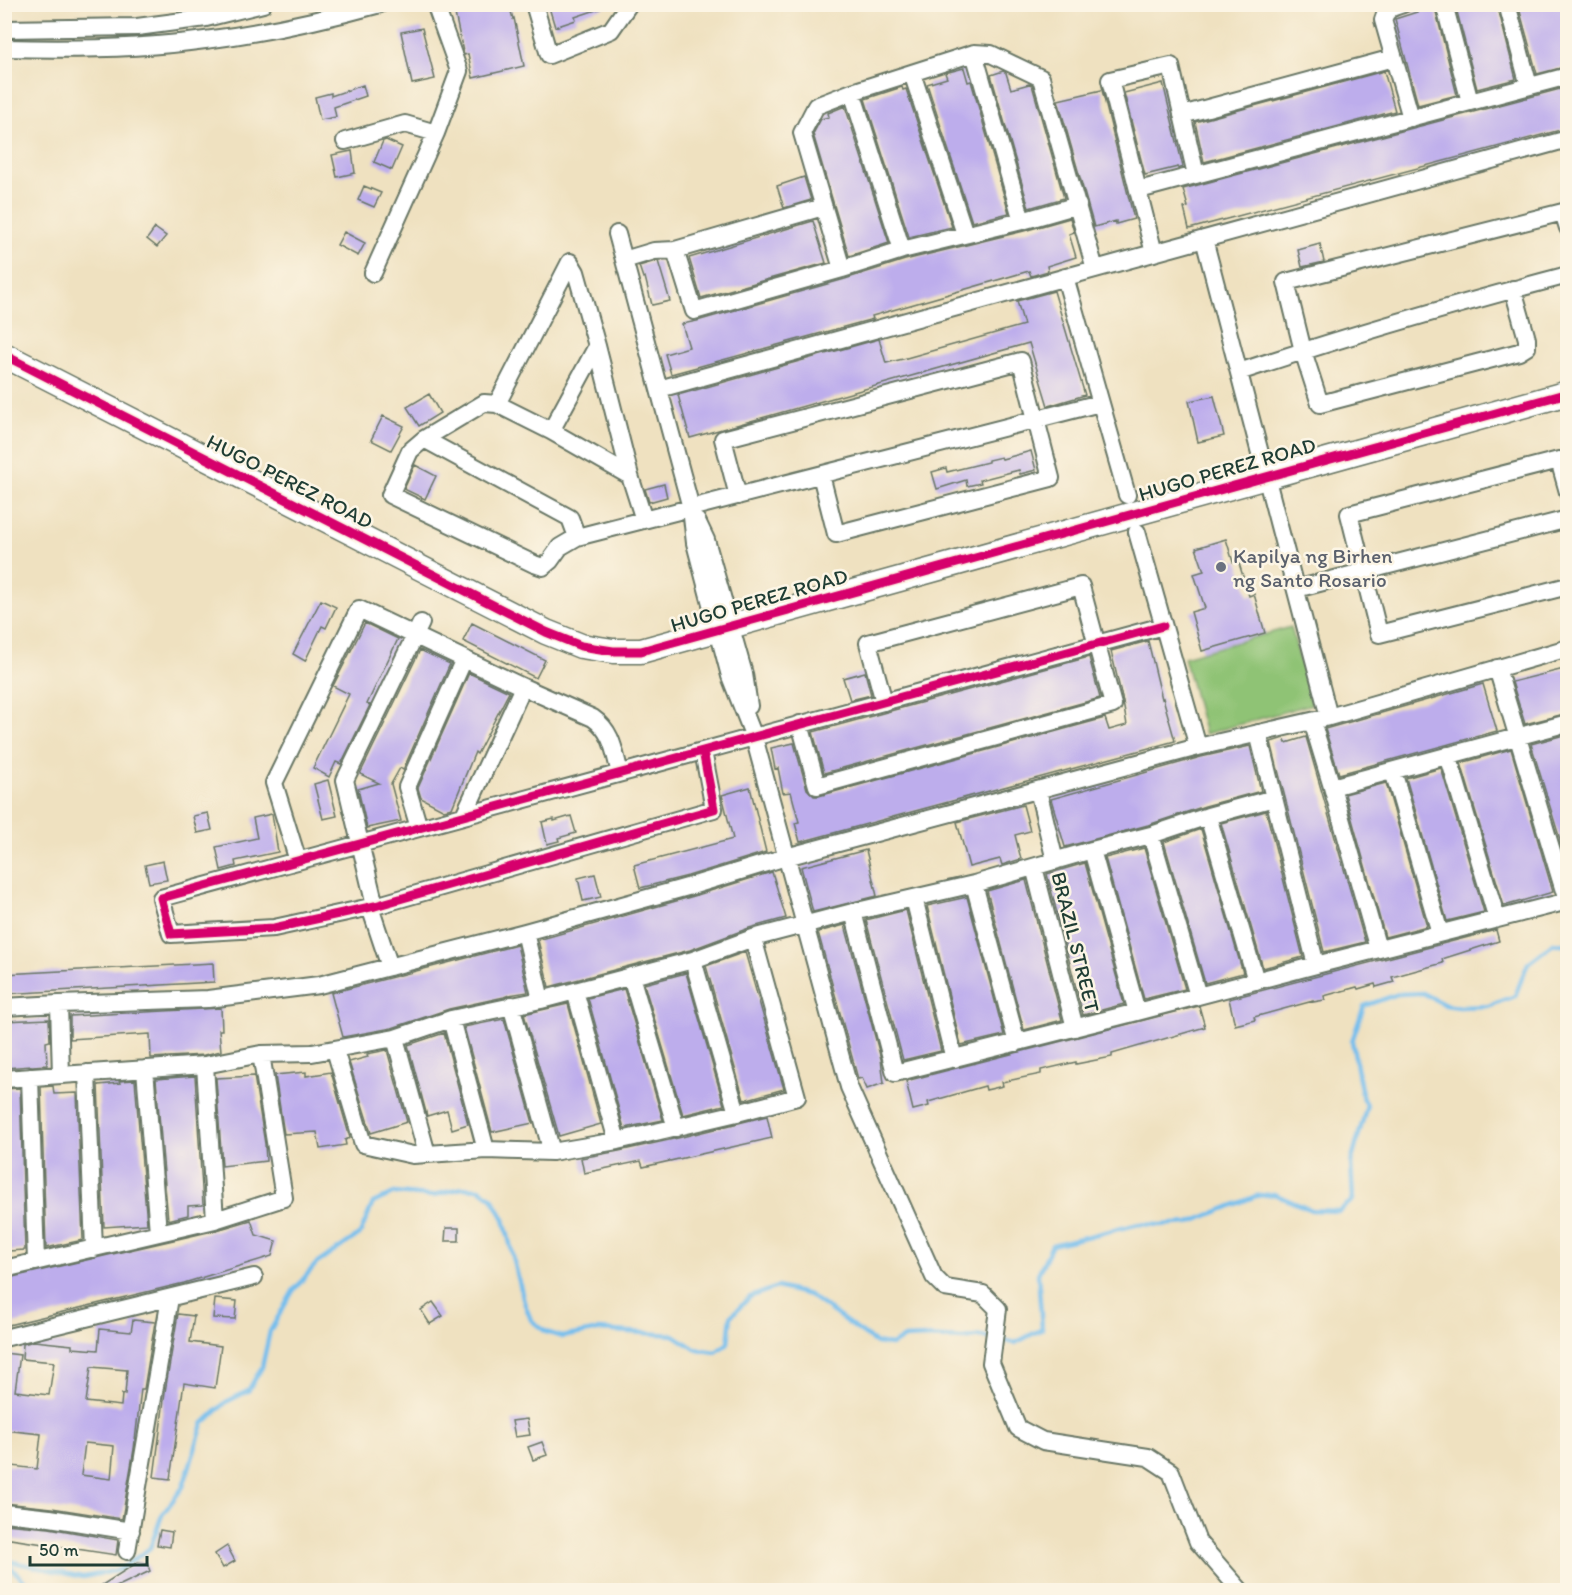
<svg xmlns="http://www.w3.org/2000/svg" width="1572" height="1595" font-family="Itim,sans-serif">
<rect width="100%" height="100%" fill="#fcf5e5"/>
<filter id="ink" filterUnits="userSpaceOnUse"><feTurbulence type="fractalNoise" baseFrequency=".0167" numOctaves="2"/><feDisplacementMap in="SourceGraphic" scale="12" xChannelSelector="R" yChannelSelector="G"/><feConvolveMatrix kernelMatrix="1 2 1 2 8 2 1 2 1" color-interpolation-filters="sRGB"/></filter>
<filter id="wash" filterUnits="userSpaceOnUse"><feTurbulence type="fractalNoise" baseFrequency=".008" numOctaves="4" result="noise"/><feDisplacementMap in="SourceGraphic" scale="24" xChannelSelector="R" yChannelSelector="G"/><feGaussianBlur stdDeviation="1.35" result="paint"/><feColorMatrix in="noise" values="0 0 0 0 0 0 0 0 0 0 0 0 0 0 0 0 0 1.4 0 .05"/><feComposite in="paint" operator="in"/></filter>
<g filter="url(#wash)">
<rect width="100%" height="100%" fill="#efe1c0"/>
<path fill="#8fc374" stroke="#578054" stroke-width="1.5" d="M1291 627 1312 704 1205 734 1184 657Z"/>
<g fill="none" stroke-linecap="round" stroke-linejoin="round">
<path stroke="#74beed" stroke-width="4.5" d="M998 1339 1015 1343 1042 1329 1038 1274 1052 1245 1139 1224 1160 1225 1189 1223 1256 1196 1274 1194 1311 1210 1339 1211 1353 1200 1351 1163 1367 1105 1363 1100 1352 1041 1364 1006 1398 994 1423 993 1445 1005 1459 1007 1488 1006 1515 996 1528 963 1553 944H1568
M4 1560 83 1577 119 1570 150 1548 162 1515 183 1487 203 1424 226 1402 248 1391 262 1367 270 1331 293 1291 316 1264 360 1234 373 1203 394 1193 431 1196 462 1188 480 1189 492 1198 504 1219 524 1302 531 1320 546 1332 562 1337 599 1330 674 1335 695 1349 716 1352 728 1343 731 1316 750 1297 777 1287 809 1295 876 1343 891 1345 905 1338 925 1337 964 1339 981 1336 989 1338
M5 1561 33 1590"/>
</g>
<g id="blocks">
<path fill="#bdadec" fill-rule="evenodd" d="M453 4H509L513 19 514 18 524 66 473 78 468 54 464 55 463 52Z
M548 4H605V7L575 17 576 20 555 27Z
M1415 4H1434L1457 95 1418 105 1395 19 1417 12Z
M1455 4H1497L1516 79 1477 89Z
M1518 4H1562L1568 25V66L1537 74Z
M422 28 435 79 412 84 401 32Z
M964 68 968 82 971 81 1009 213 972 222 927 84 947 78 945 73Z
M1003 71 1006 73 1011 89 1029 84 1032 85 1064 198 1029 208 991 75Z
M1384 71 1395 111 1204 162 1195 122Z
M1163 83 1183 167 1178 169V167L1145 175 1124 93Z
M363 85 366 96 334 107 336 117 320 120 315 97 331 93V96Z
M902 87 903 90 906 89 952 227 909 237 865 99Z
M1564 88 1568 103 1562 104 1568 128 1189 229 1184 208 1188 207 1183 189Z
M1102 90 1134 219 1116 224V221L1094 227 1058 100Z
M845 106 889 243 849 256 813 134 821 119 829 117 828 113Z
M386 140 402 147 392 170 374 162 383 141Z
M352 151 355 173 337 177 332 155Z
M804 177 811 200 784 208 777 186Z
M364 186 381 193 374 207 358 200Z
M1070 218 1074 232 1069 234 1076 257 1047 266 1048 271 1031 276 1029 271 872 316 873 319 671 374 665 354 689 347 682 324 697 321 845 279 905 260 1024 231Z
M813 221 826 263 701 298 689 258Z
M155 228 166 236 157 247 147 239Z
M344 232 365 243 358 256 337 245Z
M1320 244 1324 262 1302 267 1298 250Z
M656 261H658L670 301 652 305 645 277 643 278 639 266Z
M1054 291 1085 395 1048 406 1029 343 690 438 678 395 879 339 886 363 903 359 1024 325 1017 301Z
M429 394 440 413 419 426 407 407Z
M1214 396 1224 436 1198 442 1189 401Z
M383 416 404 426 391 450 371 440Z
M1031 451 1036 470 1020 474 1019 470 980 480 981 483 967 486 966 480 937 489 932 472 946 468 947 472 988 462V460L1001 457 1002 459Z
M415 465 436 476 425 499 404 489Z
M664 484 667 497 649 502 645 489Z
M1226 539 1233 562 1238 560 1249 596 1254 594 1265 633 1202 651 1191 612 1205 608 1194 574 1204 571 1196 548Z
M321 600 336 607 326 628 322 626 305 661 293 654Z
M365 623 398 639 367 704 370 705 341 764 336 762 329 777 313 768 349 694 333 686Z
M472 623 545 660 536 678 463 641Z
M1148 641 1162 699 1163 698 1175 741 800 842 795 823 799 822 791 792 783 793 778 768 775 769 771 748 794 743 807 789 814 796H819L1105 718 1109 730 1127 725 1123 702 1111 651Z
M420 650 450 664 403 770 400 768 391 784 401 821 367 828 358 789 379 783 360 774Z
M1089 657 1100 698 824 773 813 732Z
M1568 668V713L1525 724 1512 682Z
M865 672 871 695 850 700 843 678Z
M469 673 509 692 477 754 475 752 452 808 444 810 421 798 418 788Z
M1483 684 1497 731 1339 774 1325 729Z
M1568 734V866L1531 744Z
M1306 737 1365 942 1324 952 1271 742 1284 738 1286 743Z
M1250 746 1261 791 1205 806 1148 825 1065 847 1051 799 1201 757Z
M1511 749 1553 892 1504 906 1461 763Z
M1441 768 1484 912 1447 921 1406 778Z
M328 780 337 816 323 819 314 784Z
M1386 783 1427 926 1385 937 1345 794Z
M750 787 766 852 688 876 640 888 634 865 733 839 722 795Z
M1023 805 1030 831 1015 835 1021 859 1002 865 1000 859 969 867 957 822Z
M1266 811 1303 957 1263 968 1221 823Z
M208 813 212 830 197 833 193 816Z
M272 814 278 852 235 861 236 866 221 870 216 847 257 838 253 818Z
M571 816 576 833 558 838 559 841 547 844 542 822 554 819V821Z
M1201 829 1243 973 1205 983 1164 842Z
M1144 848 1185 989 1144 999 1105 858Z
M866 850 877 896 813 912 801 867Z
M163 861 167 880 149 883 145 865Z
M1085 863 1124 1004 1083 1015 1047 874Z
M772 872 786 918 749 928 690 950 549 987 538 940 694 896Z
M595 874 601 897 583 901 578 878Z
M1026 880 1062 1020 1024 1030 987 891Z
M967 897 1004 1035 961 1045 927 906Z
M906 910 941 1051 903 1060 866 920Z
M845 925 881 1059 884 1083 867 1089 862 1078 858 1079 818 932Z
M1496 930 1499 941 1442 959 1443 963 1392 977 1394 982 1376 987 1375 984 1358 989 1357 987 1324 996 1325 1000 1313 1002V1001L1254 1017 1255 1020 1235 1025 1229 999Z
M517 945 528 992 509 995 504 997 449 1009 392 1028 343 1037 331 993Z
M745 952 784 1089 744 1100 706 966Z
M213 963 214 982 4 994V974Z
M686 973 724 1105 683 1115 644 984Z
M624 989 663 1120 624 1128 588 998Z
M568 1004 601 1124 559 1136 524 1014Z
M1199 1006 1205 1027 1112 1054V1057L1076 1064V1062L1041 1070V1074L1002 1082 1003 1086 986 1090 985 1086 946 1097 928 1102 929 1106 913 1110 906 1081Z
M221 1008 222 1030H219L221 1051 204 1055 151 1058 150 1034 70 1039V1016Z
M49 1019 50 1041 46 1042 47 1065 4 1068V1021Z
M504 1019 533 1123 492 1132 464 1027Z
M444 1033 468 1124 452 1129 447 1110 427 1116 408 1045Z
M387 1050 407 1122 371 1133 349 1062 368 1057 367 1054Z
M306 1072V1076L331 1072 350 1138 345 1140 346 1145 320 1149 317 1132 284 1134 275 1075Z
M195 1076 203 1205 188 1206V1215L168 1220 156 1079Z
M254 1076 265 1144 266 1161 222 1166 216 1078Z
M135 1080 147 1224 104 1227 98 1085 120 1083 119 1081Z
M53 1086 54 1094 77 1093 83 1240 46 1248 41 1087Z
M20 1088 25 1250 8 1251 4 1197V1089Z
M767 1116 772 1138 643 1167 641 1161 584 1173 581 1158 619 1151 678 1138Z
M251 1220 256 1235 276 1241 272 1256 184 1283 4 1326V1279L217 1230Z
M446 1228H459V1241H445Z
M215 1299 237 1301 235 1319 213 1318Z
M433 1302 443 1316 430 1324 421 1310Z
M178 1314 194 1316 190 1342 221 1346 215 1388 184 1383 170 1479 154 1477 165 1392Z
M133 1320 155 1322 144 1389H141L134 1449 122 1519 52 1508 4 1503V1465L37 1469 41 1434 4 1430V1353L20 1355 15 1391 49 1395 54 1362 22 1359 23 1344 34 1341 72 1345V1348L98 1350 100 1329 131 1332ZM91 1367 127 1370 125 1395 122 1394 121 1406 86 1402ZM85 1443 114 1446 111 1479 81 1475Z
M527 1419 530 1435 515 1437 512 1421Z
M542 1442 547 1455 533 1460 528 1447Z
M4 1524 49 1528 118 1540 116 1555 4 1538Z
M160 1530 172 1532 170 1547 157 1545Z
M227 1546 235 1561 223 1568 215 1554Z
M138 1562 147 1563 150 1571 110 1590H101L99 1587Z"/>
</g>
</g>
<g filter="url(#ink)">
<use href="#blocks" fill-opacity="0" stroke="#687665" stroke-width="1.5"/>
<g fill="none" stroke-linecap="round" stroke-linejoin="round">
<defs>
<path id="street" d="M534 4 549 55 611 30 629 4
M1403 4C1393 7 1386 9 1383 20L1411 118
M1444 4 1470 102
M1507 4 1529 86
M4 29 137 27 206 18 263 4
M4 48C71 50 139 49 205 40 264 33 322 20 380 4
M974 53 1022 221
M912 73 965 234
M852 92 902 250
M1182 115 1393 58
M345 141 405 124 436 133
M1139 190 1568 76
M617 234 691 508 695 543 730 676 754 737 849 1087 934 1277 945 1288 983 1294 998 1309 991 1363 1018 1428 1043 1441 1148 1457 1171 1472 1198 1542 1240 1590
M1204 239 1329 717
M675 250 694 311 842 269 902 250 1022 221 1078 205
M1154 253 1110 80 1171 66 1196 175
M624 260 654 251 675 250 823 207
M570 262 576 272 597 346 630 476 644 520
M842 269 802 133 816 106 852 92 974 53 991 54 1041 78 1095 269
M373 273 436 133 459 71 435 4
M1065 277 1127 495
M1513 289 1527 339V347L1519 352 1320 404 1303 351 1286 282 1563 212 1568 228
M1239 372C1347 336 1457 304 1568 275
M659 389 1568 139
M497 404 570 262
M551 431 597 346
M424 439 570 518 577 537
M630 476 551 431 497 404 484 403 424 439 410 451 390 495 534 564 543 567 550 561 560 547 577 537 1100 403
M1568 492 1559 460 1349 514 1379 634 1568 586
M738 496 723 439 1021 361 1051 478 836 534 821 475
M697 521 706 540 744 674 749 706
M1137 532 1198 747
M1296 589 1568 519
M1497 668 1567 901
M1312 721 1332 787
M800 724 817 786 1113 705 1081 586 868 643 884 702
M1258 733 1274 798
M703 751 714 809 375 906 274 928 171 934 161 898C495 807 829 717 1163 626
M1448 755 1497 919
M1393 771 1440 933
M1038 790 1055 861
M464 815 523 687
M1208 816 1256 981
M419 828 407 787 464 659
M1151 835 1198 996
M1092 850 1137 1012
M298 861 274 783 359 609 523 687 593 718C613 732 614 752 620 773
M1034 867 1075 1028
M974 884 1017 1043
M914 898 954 1059
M375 906 345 780 421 623
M370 907 390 967
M853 912 895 1073 1137 1012 1316 965 1568 901
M525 932 541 1000
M1378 949 1332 787 1568 723
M693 960 737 1113
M631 976 676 1128
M575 991 617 1141
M59 1004 61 1075
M511 1005 552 1152
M4 1007 59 1004 208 999 319 985 525 932 691 886 786 857 1198 747 1329 717 1568 648
M451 1019 486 1150
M395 1038 427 1154
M335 1050 363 1144 413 1155 486 1150 552 1152 617 1141 737 1113 797 1097 753 938
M205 1065 215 1220
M145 1069 158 1232
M87 1073 94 1249
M30 1077 36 1262
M4 1079 205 1065 261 1054 312 1053 395 1038 451 1019 541 1000 693 960 753 938 853 912 974 884 1092 850 1151 835 1208 816 1274 798 1316 965
M4 1269 215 1220 284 1198 261 1054
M4 1338 254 1277
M4 1513 50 1518 131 1531
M127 1551 170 1298"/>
<path id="secondary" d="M4 355 546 632 581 646 613 651H641L1568 393"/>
</defs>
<use href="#street" stroke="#687665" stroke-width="20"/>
<use href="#secondary" stroke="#687665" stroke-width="27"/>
<use href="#street" stroke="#fff" stroke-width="16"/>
<use href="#secondary" stroke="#fff" stroke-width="24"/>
<defs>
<path id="cycleway" d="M4 355 546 632 581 646 613 651H641L1568 393
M703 751 714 809 375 906 274 928 171 934 161 898C495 807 829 717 1163 626"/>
</defs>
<use href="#cycleway" stroke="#fcf5e5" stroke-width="13"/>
<use href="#cycleway" stroke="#d6006c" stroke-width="9"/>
</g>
</g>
<circle fill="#6b7280" stroke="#fcf5e5" stroke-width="2" cx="1221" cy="567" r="6"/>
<g text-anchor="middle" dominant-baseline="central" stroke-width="5" stroke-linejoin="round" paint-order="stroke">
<g font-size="21" fill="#1f3d34" stroke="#fcf5e5">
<text transform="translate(1227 469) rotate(-16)">HUGO PEREZ ROAD</text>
<text transform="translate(290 481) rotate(27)">HUGO PEREZ ROAD</text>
<text transform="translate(759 600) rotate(-16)">HUGO PEREZ ROAD</text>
<text transform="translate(1076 942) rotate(76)">BRAZIL STREET</text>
</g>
<g font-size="21" fill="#5b616d" stroke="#fcf5e5" text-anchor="start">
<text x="1233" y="555">Kapilya ng Birhen<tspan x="1233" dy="24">ng Santo Rosario</tspan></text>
</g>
</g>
<rect width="1572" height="1595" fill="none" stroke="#fcf5e5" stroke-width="24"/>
<path d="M30 1556v9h117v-9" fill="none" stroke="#1f3d34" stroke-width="3"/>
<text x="39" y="1556" font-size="18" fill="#1f3d34" stroke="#fcf5e5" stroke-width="4.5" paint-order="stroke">50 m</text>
</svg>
